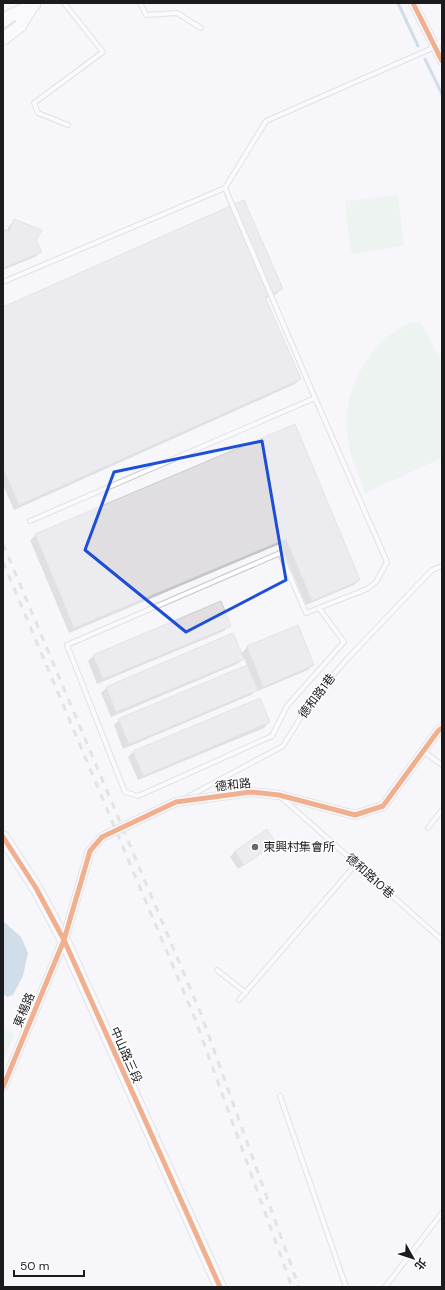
<svg xmlns="http://www.w3.org/2000/svg" width="445" height="1290" font-family="'DM Sans','Noto Sans TC',sans-serif">
<rect width="100%" height="100%" fill="#f6f6fb"/>
<path fill="#e2efe4" d="M398 195 404 246 351 254 345 201Z
M411 322 421 323 442 361V458L365 493C361 481 356 470 352 458 342 426 346 390 366 362 371 354 377 345 385 338 393 332 402 328 411 322Z
M3 1026 14 1035 3 1062Z"/>
<path fill="#a4c1d2" d="M3 921 21 937 28 953 23 976 13 995 7 997 3 993Z"/>
<path fill="#0003" d="M14 221 35 240 40 252 35 257 3 270V230L7 231 9 226Z
M282 289 276 294 265 299 300 379 295 384 14 510 3 485V308Z
M295 426 359 580 354 585 306 605 280 544 69 633 30 540 36 535Z
M230 626 224 631 97 684 88 661 93 656Z
M297 626 313 665 308 670 258 691 257 689 251 695 123 749 114 725 119 720 247 666 244 658 237 664 111 717 101 693 107 687 241 654 247 647Z
M269 722 264 728 138 780 128 757 133 752Z
M267 830 275 843 270 848 238 869 230 857 235 851Z"/>
<g fill="none" stroke-linecap="round" stroke-linejoin="round">
<path stroke="#a4c1d2" stroke-width="3" d="M398 3 418 46
M425 59 442 94"/>
</g>
<path fill="#e0dee0" stroke="#cdcccd" d="M244 200 283 289 265 297 301 379 19 505 3 468V307Z
M14 219 42 230 36 240 42 252 3 268V229L9 231Z
M295 424 360 580 312 601 286 539 74 628 35 534Z
M221 601 231 626 103 679 93 655Z
M298 625 314 665 263 687 247 646Z
M233 633 244 659 116 712 106 687Z
M247 665 258 690 129 744 118 719Z
M260 698 270 722 143 776 133 751Z
M267 829 276 843 244 865 235 851Z"/>
<g fill="none" stroke-linecap="round" stroke-linejoin="round">
<defs>
<path id="lane" d="M64 3 103 52 34 103 38 113 68 125
M140 3 146 15 177 13 201 28
M225 188 315 398
M3 282 225 188 266 121 435 47 442 40
M30 521 315 398 387 562 376 582 367 589 306 613 280 553 67 645 125 792 138 796 272 736 287 706 344 642 319 608
M423 751 442 765
M282 798 442 940
M184 799 283 746 310 702 347 659 432 570 442 566
M428 828 442 810
M217 970 246 993
M239 1000 356 864
M280 1096 346 1287
M385 1287 442 1213"/>
<path id="street" d="M413 3 442 61
M279 795 355 815 383 806 438 731 442 728
M3 1087 64 940"/>
<path id="secondary" d="M3 21 10 16 34 5
M3 39 20 26 32 6
M3 837 36 888 64 940 220 1287"/>
</defs>
<use href="#lane" stroke="#c8c8cc" stroke-width="6"/>
<use href="#street" stroke="#c8c8cc" stroke-width="10"/>
<use href="#secondary" stroke="#c8c8cc" stroke-width="14"/>
<use href="#lane" stroke="#fefefe" stroke-width="4"/>
<use href="#street" stroke="#fefefe" stroke-width="8"/>
<use href="#secondary" stroke="#fefefe" stroke-width="12"/>
<path stroke="#cccccd" stroke-width="3" stroke-dasharray="7 7" stroke-linecap="butt" d="M3 544 201 1014 299 1287
M3 562 194 1016 292 1287"/>
<defs>
<path id="street-bridge" d="M64 940 90 851 102 837 176 802 251 792 279 795"/>
</defs>
<use href="#street-bridge" stroke="#c8c8cc" stroke-width="10" stroke-linecap="butt"/>
<use href="#street-bridge" stroke="#fefefe" stroke-width="8"/>
<defs>
<path id="cycleway" d="M413 3 442 61
M3 837 36 888 64 940 220 1287
M3 1087 64 940 90 851 102 837 176 802 251 792 279 795 355 815 383 806 438 731 442 728"/>
</defs>
<use href="#cycleway" stroke="#fff" stroke-width="8"/>
<use href="#cycleway" stroke="#e8590c" stroke-width="5"/>
</g>
<path d="M0 0H445V1290H0ZM262 441 286 580 186 632 85 550 114 472Z" fill="#f6f6fb" fill-opacity=".55" fill-rule="evenodd"/>
<path fill="none" stroke="#1d4ed8" stroke-width="3" stroke-linejoin="round" d="M262 441 286 580 186 632 85 550 114 472Z"/>
<circle fill="#68686b" stroke="#fff" stroke-width="1.5" cx="255" cy="847" r="4"/>
<g text-anchor="middle" dominant-baseline="central" stroke-width="3" stroke-linejoin="round" paint-order="stroke">
<g font-size="12" fill="#1b1b1e" stroke="#fff">
<text transform="translate(317 696) rotate(-53)">德和路1巷</text>
<text transform="translate(233 785) rotate(-6)">德和路</text>
<text transform="translate(370 876) rotate(42)">德和路10巷</text>
<text transform="translate(24 1010) rotate(-67)">東楊路</text>
<text transform="translate(126 1055) rotate(66)">中山路三段</text>
</g>
<g font-size="12" fill="#1b1b1e" stroke="#fff" text-anchor="start">
<text x="263" y="847">東興村集會所</text>
</g>
</g>
<rect width="445" height="1290" fill="none" stroke="#1b1b1e" stroke-width="8"/>
<g transform="translate(413 1258) rotate(129)" stroke="#ffffff" stroke-width="3" paint-order="stroke">
<path d="M0-3L7 15L0 10L-7 15Z" fill="#1b1b1e"/>
<text y="-6" font-size="11" font-weight="bold" text-anchor="middle" fill="#1b1b1e">北</text>
</g>
<path d="M14 1270v6h70v-6" fill="none" stroke="#1b1b1e" stroke-width="2"/>
<text x="20" y="1270" font-size="12" fill="#1b1b1e" stroke="#ffffff" stroke-width="3" paint-order="stroke">50 m</text>
</svg>
